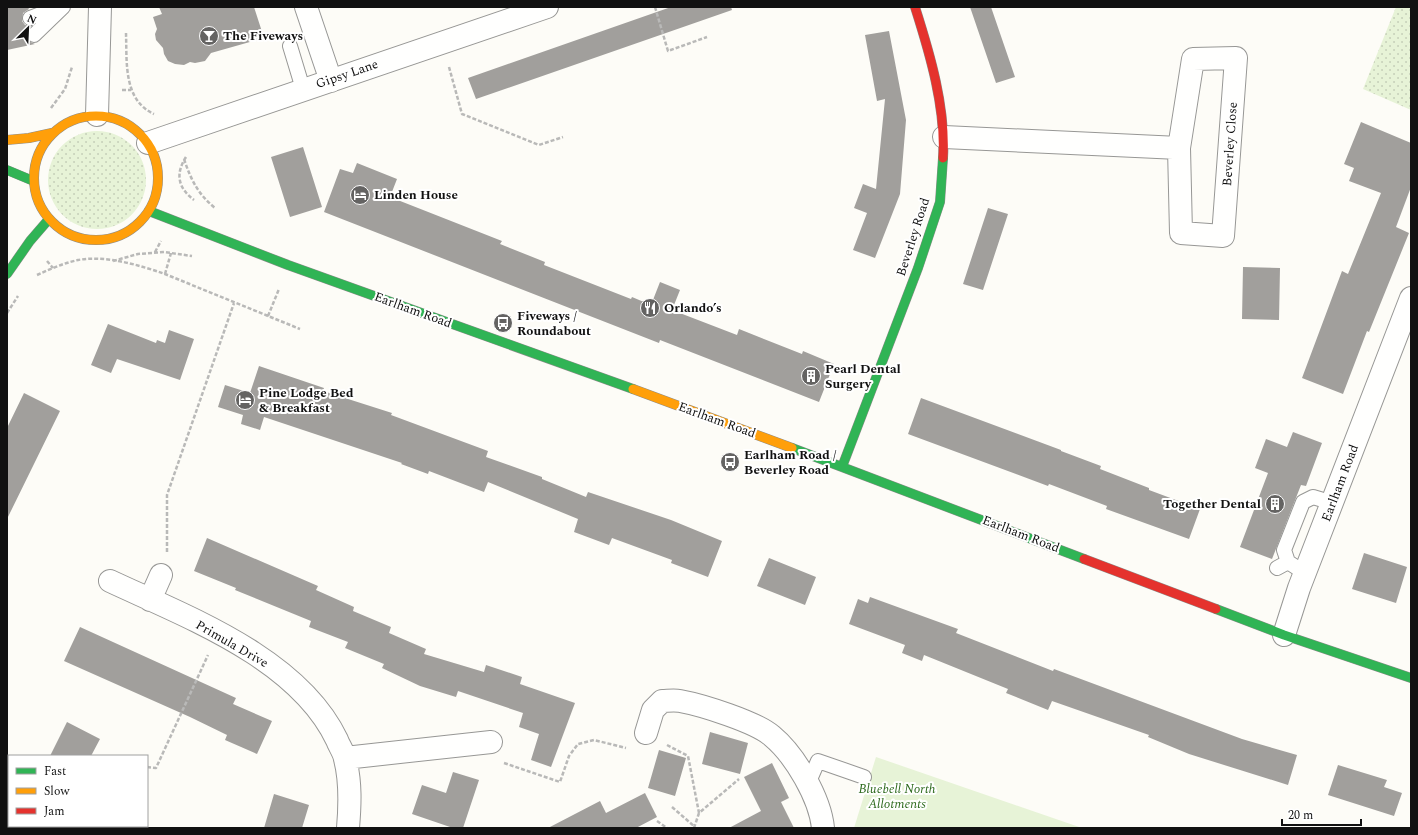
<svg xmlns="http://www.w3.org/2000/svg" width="1418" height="835" font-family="Spectral,serif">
<defs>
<pattern id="grass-dots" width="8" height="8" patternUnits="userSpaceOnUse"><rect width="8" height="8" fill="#e7f3d7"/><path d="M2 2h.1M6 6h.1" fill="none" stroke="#c5cfb8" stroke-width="1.8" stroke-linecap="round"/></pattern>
</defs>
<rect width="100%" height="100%" fill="#fdfcf7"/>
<path fill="url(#grass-dots)" d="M1396 7H1411V110L1363 89Z
M48 180a49 49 0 1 1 98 0a49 49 0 1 1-98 0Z"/>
<path fill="#e7f3d7" d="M876 757 1082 828H854Z"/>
<path fill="#a19f9c" d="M7 7H28L29 9 23 13 22 21 25 25 31 26 26 33 28 41 35 44 7 50Z
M159 7H254L264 38 211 53 205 61 195 63 190 62 184 65 175 64 168 61 164 54 163 48 156 40 155 34 157 29 153 17 162 14Z
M671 7H731L732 10 476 99 468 78Z
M970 7H991L1015 77 996 83Z
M889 31 906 120 900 194 875 258 853 250 867 213 854 208 863 184 876 189 885 99 877 101 865 35Z
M1361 122 1411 143V187L1396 227 1409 233 1369 332 1367 331 1343 394 1302 378 1342 271 1348 274 1381 193 1349 181 1354 168 1344 164Z
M303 147 322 207 290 217 271 157Z
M357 163 397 179 390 197 502 241 500 244 545 262 544 265 631 299 632 297 651 305 660 282 680 290 672 310 737 335 739 329 802 354 803 351 834 364 819 402 660 340 659 343 324 212 340 169 353 173Z
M988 208 1008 214 983 290 963 284Z
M1243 267 1280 268 1279 320 1242 319Z
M108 324 156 343 157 340 165 343 169 330 194 339 180 380 117 359 111 373 91 365Z
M259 366 324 388 323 391 392 413 391 415 488 451 486 457 542 477V479L586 497 588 492 671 520 722 541 708 577 671 563 672 560 612 538 609 545 574 532 578 519 488 482 484 492 429 471 428 474 401 464 402 463 264 417 260 430 241 424 243 415 218 407 225 385 250 393Z
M24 393 60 411 7 519V428Z
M921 398 1061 450V451L1101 466 1100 469 1149 488V490L1200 509 1189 539 1106 509 1107 506 1049 484 1048 486 908 434Z
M1293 432 1322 443 1306 486 1301 485 1272 559 1240 547 1268 473 1255 468 1266 439 1287 447Z
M207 538 318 586 316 590 354 607 353 611 391 627 389 633 426 649 424 654 484 672 486 665 522 677 520 684 575 703 551 767 531 760 539 734 519 727 523 713 458 691 456 697 420 686 382 668 384 664 345 648 348 642 309 627 311 621 235 590 236 588 194 571Z
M1364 553 1407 567 1396 603 1352 589Z
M769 558 816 577 805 605 757 586Z
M870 597 958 629 956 633 1053 671 1054 669 1242 739 1297 755 1288 785 1189 754 1148 737 1149 735 1052 701 1048 710 1006 693 1008 689 924 655 922 661 902 653 905 645 849 624 858 599 868 603Z
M80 627 236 698 233 704 272 721 257 754 225 740 227 735 190 717 64 661Z
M67 722 100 739 91 756H50Z
M710 732 748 743 740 774 702 764Z
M659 750 686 758 675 796 648 788Z
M772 763 789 798 781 802 794 828H729L761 811 744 777Z
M1338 765 1387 780 1384 787 1402 793 1394 816 1328 795Z
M453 772 479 780 463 828H453L412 814 422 785 446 793Z
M645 793 657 817 636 828H548L600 801 606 813Z
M274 794 309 805 302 828H264Z"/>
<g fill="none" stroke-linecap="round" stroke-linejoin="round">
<defs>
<path id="lane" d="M30 18 59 7
M34 35 63 7
M290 46 303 89
M1277 568 1288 562
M1305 573 1288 562 1284 550 1303 502 1313 497 1333 503
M808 784 818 761 864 777"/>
<path id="street" d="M306 7 331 81
M1236 58 1223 236 1181 233 1179 148 1193 59Z
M97 115 100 7
M944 137 1179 148
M148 143 547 7
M110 581C187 617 298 658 337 740 339 746 344 752 345 759 351 782 350 805 348 828
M150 600 161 575
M1284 635 1299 588 1411 298
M646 733 653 710 662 701C667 701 674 700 680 701 702 705 756 722 772 736 795 755 820 798 823 828
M345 758 491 742
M99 828 100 826"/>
<path id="fast" d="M7 170 31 180
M149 211 288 265 633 389
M7 274 30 241 49 219
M792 448 1084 559
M842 467 918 268 940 202 943 158
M1216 609 1284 635 1411 678"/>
<path id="slow" d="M34 178a62 62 0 1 1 124 0a62 62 0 1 1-124 0Z
M7 140 29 138 52 133
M633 389 792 448"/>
<path id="jam" d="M915 7C930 54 946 108 943 158
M1084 559 1216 609"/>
</defs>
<use href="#lane" stroke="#979795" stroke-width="16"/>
<use href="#street" stroke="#979795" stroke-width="24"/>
<use href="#fast" stroke="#8e8d8b" stroke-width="10"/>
<use href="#slow" stroke="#8e8d8b" stroke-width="10"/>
<use href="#jam" stroke="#8e8d8b" stroke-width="10"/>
<path stroke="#b9b9b8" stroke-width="2.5" stroke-dasharray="4 2" stroke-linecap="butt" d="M655 7 668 51 707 37
M126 33C127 62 123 100 154 114
M449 67 462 114 539 145 563 137
M122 90H131
M51 108 65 89 72 67
M186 157C175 174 178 188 194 200
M184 159C191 180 198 194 215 208
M155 252 161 241
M47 261 53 268
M113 261 138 254 164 252 192 256
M165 274 171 253
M37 275C50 269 64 263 78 260 106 255 139 265 165 274L300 329
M7 313 18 296
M268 316 279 289
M167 552V495L234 303
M667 745 688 756 699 813 739 779
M504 763 560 782 569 756 578 744 594 740 626 748
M147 767 156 768 208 655
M672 807 695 827
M657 821 667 828
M694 828 699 813"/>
<use href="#lane" stroke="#fffffe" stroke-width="14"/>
<use href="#street" stroke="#fffffe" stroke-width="22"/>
<use href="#fast" stroke="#30b455" stroke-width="9"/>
<use href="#slow" stroke="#ff9f0a" stroke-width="9"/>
<use href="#jam" stroke="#e5322d" stroke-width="9"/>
</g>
<defs>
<symbol id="bar-disc" viewBox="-11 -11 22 22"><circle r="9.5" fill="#646362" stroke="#fff"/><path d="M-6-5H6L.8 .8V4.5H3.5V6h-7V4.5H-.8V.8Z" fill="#fff"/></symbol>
<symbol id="hotel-disc" viewBox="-11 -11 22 22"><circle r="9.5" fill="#646362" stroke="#fff"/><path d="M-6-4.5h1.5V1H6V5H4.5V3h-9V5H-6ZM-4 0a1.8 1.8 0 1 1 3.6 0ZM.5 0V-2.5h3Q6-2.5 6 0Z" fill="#fff"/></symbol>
<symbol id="restaurant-disc" viewBox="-11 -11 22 22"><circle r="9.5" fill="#646362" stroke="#fff"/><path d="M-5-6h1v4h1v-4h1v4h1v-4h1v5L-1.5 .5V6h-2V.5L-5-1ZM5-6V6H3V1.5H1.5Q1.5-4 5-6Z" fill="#fff"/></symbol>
<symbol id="bus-disc" viewBox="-11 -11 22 22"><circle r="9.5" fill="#646362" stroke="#fff"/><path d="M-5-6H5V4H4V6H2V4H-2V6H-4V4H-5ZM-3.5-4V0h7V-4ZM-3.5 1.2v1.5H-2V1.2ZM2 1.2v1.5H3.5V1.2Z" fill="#fff"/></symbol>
<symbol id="building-disc" viewBox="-11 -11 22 22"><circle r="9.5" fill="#646362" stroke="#fff"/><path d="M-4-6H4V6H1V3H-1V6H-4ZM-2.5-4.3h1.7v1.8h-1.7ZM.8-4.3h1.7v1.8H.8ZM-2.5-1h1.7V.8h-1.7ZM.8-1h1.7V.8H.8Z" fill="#fff"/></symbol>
</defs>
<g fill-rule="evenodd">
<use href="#bar-disc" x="198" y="25" width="22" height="22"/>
<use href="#hotel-disc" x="349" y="184" width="22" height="22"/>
<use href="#restaurant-disc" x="639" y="297" width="22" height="22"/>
<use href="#bus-disc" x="492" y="312" width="22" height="22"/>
<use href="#building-disc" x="800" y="365" width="22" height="22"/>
<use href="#hotel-disc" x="234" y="389" width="22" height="22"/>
<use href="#bus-disc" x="719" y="451" width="22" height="22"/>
<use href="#building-disc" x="1264" y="493" width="22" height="22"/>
</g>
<g text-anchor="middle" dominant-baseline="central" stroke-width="4" stroke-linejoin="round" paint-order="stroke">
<g font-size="13" font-weight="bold" fill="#111" stroke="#fff" text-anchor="start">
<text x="223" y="36">The Fiveways</text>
<text x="374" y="195">Linden House</text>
<text x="664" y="308">Orlando’s</text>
<text x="517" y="316">Fiveways /<tspan x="517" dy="15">Roundabout</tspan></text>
<text x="825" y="369">Pearl Dental<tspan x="825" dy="15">Surgery</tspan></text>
<text x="259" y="393">Pine Lodge Bed<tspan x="259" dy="15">&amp; Breakfast</tspan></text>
<text x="744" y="455">Earlham Road /<tspan x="744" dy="15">Beverley Road</tspan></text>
<text x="1261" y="504" text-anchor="end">Together Dental</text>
</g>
<g font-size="13" fill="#111" stroke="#fff">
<text transform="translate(347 74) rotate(-19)">Gipsy Lane</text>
<text transform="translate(1230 144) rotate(-86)">Beverley Close</text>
<text transform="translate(913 237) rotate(-72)">Beverley Road</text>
<text transform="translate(413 310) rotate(20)">Earlham Road</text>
<text transform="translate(717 420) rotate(20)">Earlham Road</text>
<text transform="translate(1340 483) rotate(-69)">Earlham Road</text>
<text transform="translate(1021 534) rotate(21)">Earlham Road</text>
<text transform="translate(232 644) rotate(30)">Primula Drive</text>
</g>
<g font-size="13" font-style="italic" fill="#2f6b1f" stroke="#fff">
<text x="897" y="789">Bluebell North<tspan x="897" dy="15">Allotments</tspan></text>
</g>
</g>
<rect width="1418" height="835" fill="none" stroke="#111111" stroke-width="16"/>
<rect x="8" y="755" width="140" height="72" fill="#ffffff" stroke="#a0a0a0"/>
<rect x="16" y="768" width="20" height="6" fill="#30b455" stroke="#a0a0a0"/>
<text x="44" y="775" font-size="12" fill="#111111">Fast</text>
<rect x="16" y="788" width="20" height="6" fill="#ff9f0a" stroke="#a0a0a0"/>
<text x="44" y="795" font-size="12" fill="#111111">Slow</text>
<rect x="16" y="808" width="20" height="6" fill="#e5322d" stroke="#a0a0a0"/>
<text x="44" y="815" font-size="12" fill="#111111">Jam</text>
<g transform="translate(28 28) rotate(24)" stroke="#ffffff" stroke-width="3" paint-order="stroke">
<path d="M0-3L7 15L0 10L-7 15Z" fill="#111111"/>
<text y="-6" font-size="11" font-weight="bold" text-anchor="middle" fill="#111111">N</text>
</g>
<path d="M1282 819v6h79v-6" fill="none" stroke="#111111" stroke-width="2"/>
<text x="1288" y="819" font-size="12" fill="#111111" stroke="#ffffff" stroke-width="3" paint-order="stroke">20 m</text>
</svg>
